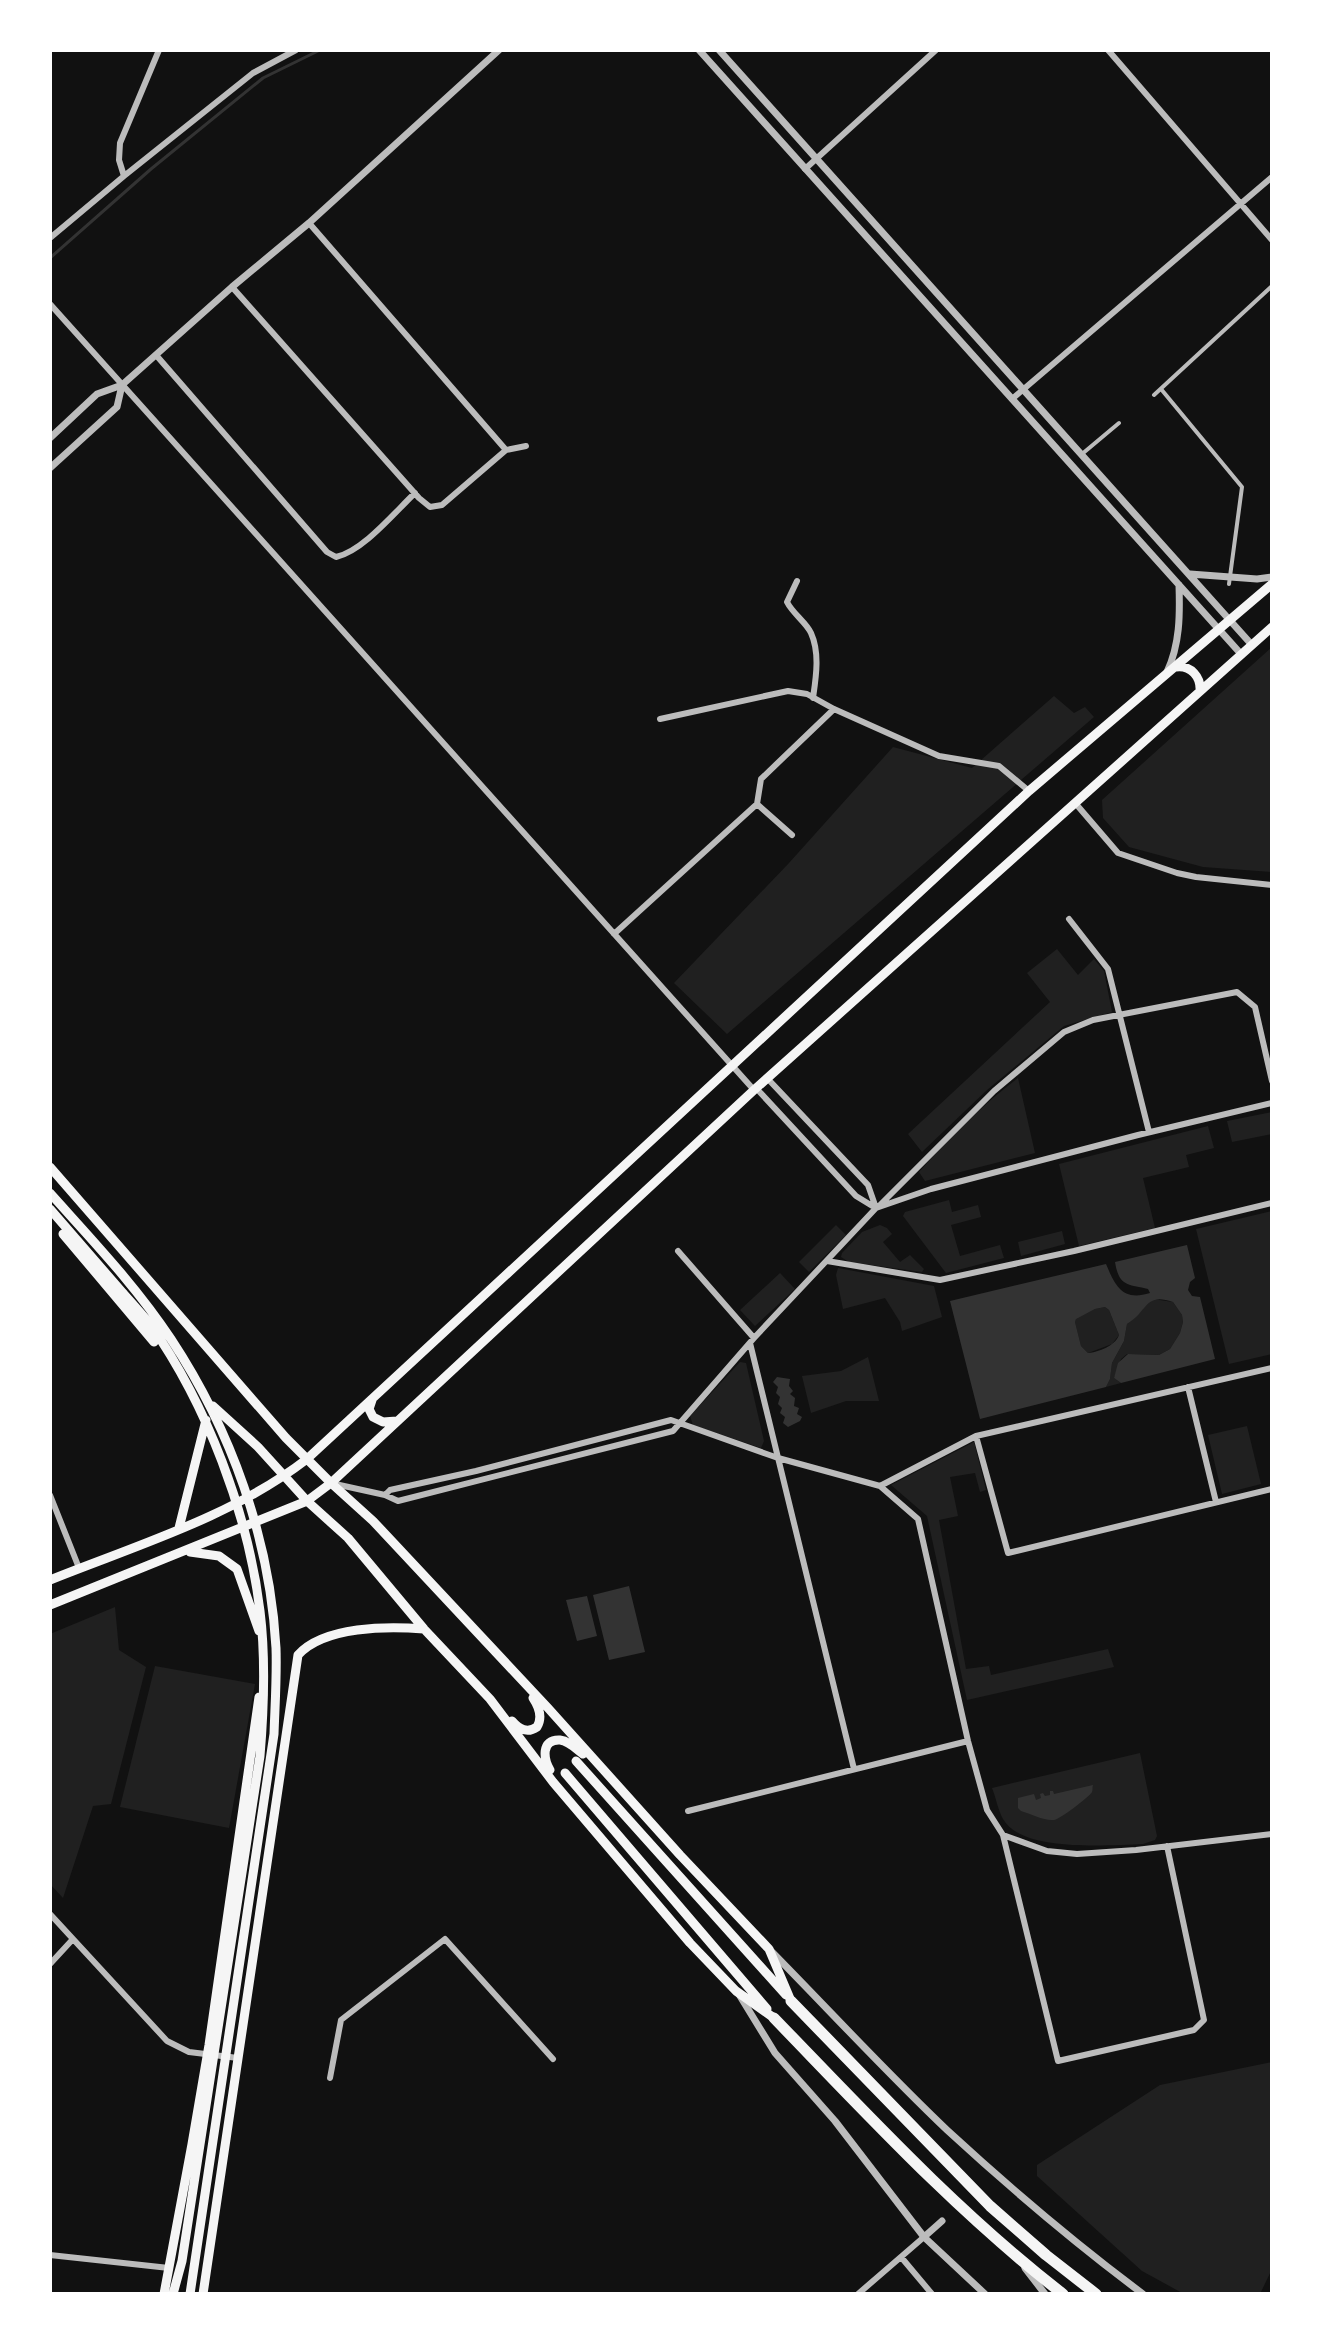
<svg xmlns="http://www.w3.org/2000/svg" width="1322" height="2344" font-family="'Libre Baskerville',serif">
<rect width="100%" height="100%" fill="#111"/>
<path fill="#202020" d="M1272 647V872L1203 867 1129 847 1103 818 1102 800Z
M1054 696 1074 713 1085 707 1094 717 727 1034 674 983 789 863 893 747 972 768Z
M1057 949 1078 975 1094 959 1104 971 1112 1012 1064 1026 987 1090 922 1152 908 1134 1050 1002 1027 973Z
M1018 1078 1035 1153 925 1181 919 1172C949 1138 982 1105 1018 1078Z
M1272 1112V1134L1232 1142 1227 1121Z
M1208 1126 1214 1148 1186 1155 1189 1167 1143 1178 1155 1228 1079 1246 1059 1164Z
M949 1200 952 1212 978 1205 981 1217 951 1225 960 1256 1000 1245 1004 1258 946 1273 903 1216 905 1212Z
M1272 1211V1354L1229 1364 1196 1229Z
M836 1225 846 1235 809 1272 799 1262Z
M880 1225 887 1228 892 1234 883 1242 900 1262 910 1255 924 1269 922 1272 849 1262 841 1257 842 1253 862 1232Z
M1062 1231 1065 1244 1021 1256 1018 1242Z
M838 1268 934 1286 942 1317 902 1331 900 1322 885 1298 843 1309 836 1275Z
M780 1273 795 1289 755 1326 740 1310Z
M1153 1299 1173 1302 1182 1315 1183 1322 1180 1333 1170 1349 1159 1355 1127 1354 1121 1359 1114 1378 1121 1383 1106 1387 1110 1379 1112 1363 1124 1341 1127 1324C1138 1317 1142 1305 1153 1299Z
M1105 1307 1109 1310 1119 1335 1112 1344 1088 1353 1081 1346 1075 1322 1076 1318 1095 1309Z
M868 1357 879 1401H846L811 1413 802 1376 841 1371Z
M740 1362 746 1363 764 1441 761 1448 693 1425 690 1416Z
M1247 1426 1261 1484 1222 1494 1208 1435Z
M974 1442 986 1490 980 1492 975 1473 950 1477 958 1516 939 1520 966 1669 989 1666 991 1675 1108 1649 1114 1667 967 1700 927 1516 891 1485Z
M115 1607 119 1650 146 1667 111 1804 93 1806 63 1898 50 1884V1634Z
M155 1666 255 1684 229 1828 120 1807Z
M1140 1753 1157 1836 1155 1840 1143 1844C1109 1845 1022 1853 1003 1819 998 1810 996 1798 992 1788Z
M1272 2062V2269L1260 2294H1184L1142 2271 1037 2176V2165L1160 2085Z"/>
<path fill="#333" fill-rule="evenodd" d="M1187 1245 1195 1278 1190 1282 1188 1290 1192 1296 1200 1297 1215 1359 1121 1383 1114 1378 1118 1363 1128 1354 1159 1355 1170 1349 1180 1333 1183 1322 1182 1315 1173 1302C1144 1292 1148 1312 1127 1324L1124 1341 1112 1363 1110 1379 1106 1387 980 1419 950 1301 1106 1264C1115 1285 1122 1302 1150 1293L1148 1289C1128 1284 1119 1287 1115 1262ZM1105 1307 1109 1310 1119 1335C1115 1346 1099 1352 1088 1353L1081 1346 1075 1322 1076 1319 1095 1309Z
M777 1377 790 1379 789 1386 793 1391 790 1394 795 1398 794 1406 799 1408 797 1414 802 1417 800 1421 788 1427 783 1423 785 1417 780 1413 782 1408 778 1404 780 1397 776 1393 778 1387 773 1382Z
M629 1586 645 1652 609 1660 593 1595Z
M587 1596 597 1636 577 1641 566 1600Z
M1093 1785C1092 1787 1093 1790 1092 1792 1089 1797 1059 1820 1054 1820 1044 1821 1031 1814 1021 1811L1018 1808V1798L1034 1794 1036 1800 1041 1798 1040 1794 1043 1793 1045 1796 1050 1795V1791H1053L1054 1794Z"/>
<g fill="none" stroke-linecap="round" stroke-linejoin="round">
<path stroke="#333" stroke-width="3" d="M50 258 151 169 263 78 320 50"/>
<path stroke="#bcbcbc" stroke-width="4" d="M1161 389 1242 487 1229 584
M1154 395 1272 286
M1082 454 1119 423"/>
<path stroke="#bcbcbc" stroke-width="6" d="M1108 50 1272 240
M805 169 936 50
M124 176 119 160 120 143 159 50
M309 223 506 450 526 446
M50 238 124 176 253 73 296 50
M232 287 419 498 430 507 442 505 506 450
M50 304 754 1090
M156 355 327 552 336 557C363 551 394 513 415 493
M1012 399 1272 177
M797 581 787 602C793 614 806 622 811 633 820 653 816 677 813 698
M660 719 788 691 807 694 834 709 939 756 999 766 1029 791
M757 804 792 835
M1076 804 1118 853 1177 873 1196 877 1272 885
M1069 919 1108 969 1149 1132
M614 934 757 804 761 779 834 709
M767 1078 868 1185 876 1208
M756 1088 856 1196 874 1207
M879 1206 994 1091 1064 1032 1093 1020 1237 992 1255 1007 1272 1081
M678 1251 754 1338
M827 1261 940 1280 1074 1251 1272 1203
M750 1343 854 1769
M1188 1387 1216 1502
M976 1436 1008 1553 1272 1489
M335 1484 385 1495 398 1501 673 1431 754 1338 876 1208 931 1189 1138 1135 1272 1103
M880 1486 976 1436 1272 1368
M50 1495 79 1568
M385 1495 390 1490 476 1471 671 1420 778 1458 880 1486 918 1519 968 1741 987 1810 1003 1835 1047 1851 1077 1854 1136 1850 1272 1834
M688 1811 968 1741
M1003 1835 1058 2061 1194 2030 1204 2020 1167 1846
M50 1914 167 2041 189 2052 238 2058
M50 1964 73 1939
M330 2078 341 2020 445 1939 553 2059
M50 2255 169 2268
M901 2257 932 2294
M858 2294 924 2237"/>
<path stroke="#bcbcbc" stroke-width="7" d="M699 50 1241 654
M719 50 1252 645
M50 438 97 394 122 385 232 287 309 223 499 50
M50 468 117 407 122 385
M1190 574 1257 579 1272 577
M1167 672C1180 644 1180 615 1179 585
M772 1952C830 2011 887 2073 947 2130 1010 2188 1075 2243 1143 2294
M740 1996 775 2053 835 2121 924 2237 985 2294
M924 2237 942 2221
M1025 2268 1045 2294"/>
<path stroke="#f5f5f5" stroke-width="9" d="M1176 667C1191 665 1201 677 1200 691
M50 1167 286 1438 331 1483 373 1521 548 1708 680 1855 769 1949 791 2001
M50 1193C92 1240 136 1286 171 1339 231 1430 270 1538 276 1648 277 1676 275 1705 274 1734L190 2294
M50 1209C74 1237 98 1264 122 1292 131 1302 141 1313 150 1324 207 1405 248 1513 260 1611 266 1659 264 1708 260 1756L182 2261 173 2294
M63 1234 154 1342
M372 1400 369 1409 373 1417 383 1422 397 1421
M213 1406 258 1447 307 1501 348 1538 424 1629 490 1699 553 1782 690 1943 736 1991 774 2018
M179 1528 206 1420
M190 1552 219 1556 237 1569 259 1631
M50 1580C137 1545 232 1517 307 1459L1029 791 1272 584
M50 1605 307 1501 331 1483 754 1090 1272 627
M512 1721C519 1729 527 1734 537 1727 543 1717 539 1707 533 1698
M576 1761 786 1995
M550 1770C544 1760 540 1739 560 1740 569 1741 576 1749 583 1754
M565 1773 767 2009
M164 2294 192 2144 209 2045 259 1697
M203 2294 298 1655C324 1626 388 1626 424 1629"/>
<path stroke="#f5f5f5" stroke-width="11" d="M791 2001 990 2206 1046 2255 1096 2294
M774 2018C867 2114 957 2212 1063 2294"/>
</g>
<rect width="1322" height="2344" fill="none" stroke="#ffffff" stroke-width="104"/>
</svg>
